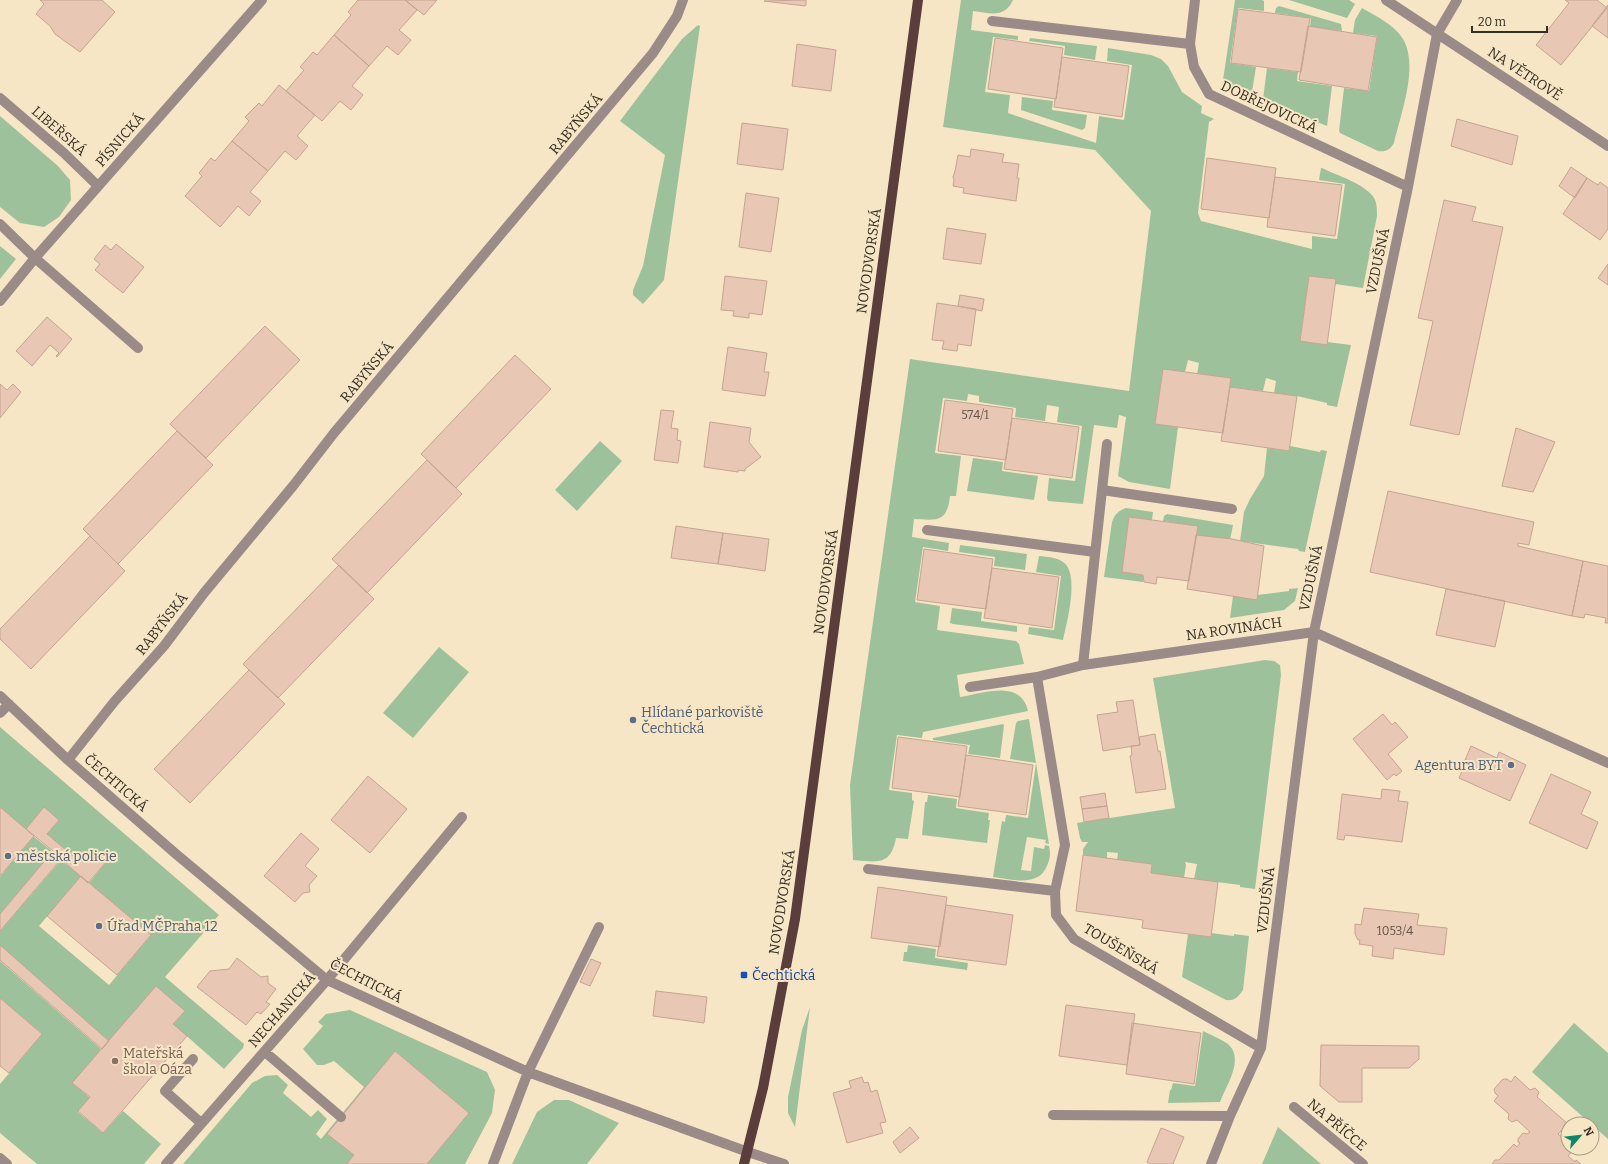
<svg xmlns="http://www.w3.org/2000/svg" width="1608" height="1164" font-family="Bitter,serif">
<rect width="100%" height="100%" fill="#f7e6c6"/>
<path fill="#9dc29b" d="M961 0H1013C1004 19 990 13 973 11L971 30 1018 36V40L993 37 985 92 1010 95 1008 113 1096 143 1099 116 1124 120 1132 65 1107 61 1108 48 1151 55 1161 59 1168 66 1182 92 1202 106 1201 113 1214 119 1209 122 1198 213 1201 221 1312 249V236L1337 239 1345 184 1319 180 1321 168H1322C1336 175 1366 184 1374 198 1377 203 1377 210 1377 216L1363 288 1335 284V279L1309 276 1300 341 1327 345V342L1351 345 1337 407 1327 405V403L1297 396 1274 393 1276 381 1266 378 1263 391 1230 387V378L1197 374 1199 363 1188 360 1185 372 1163 369 1155 424 1178 427 1170 489 1129 482 1118 476 1126 417 1119 415 1117 428 1094 425 1083 504 1048 501 1047 498 1049 478 1075 481 1082 426 1057 422 1059 407 1047 405 1045 421 1015 417 1016 408 979 402V396L968 394 967 401 943 398 935 453 961 456 956 496H950C947 523 937 520 914 519L912 537 949 543 948 551 923 547 915 602 940 606 937 630 1016 641 1019 644 1024 664 957 675 960 697C984 693 1021 679 1028 711L923 732 922 738 897 735 889 790 912 793V800L914 801 908 839 896 838C891 866 877 862 853 860L850 785 910 359 1129 391 1151 211 1095 150 943 127Z
M1235 0H1262L1264 1V11L1238 8 1230 63 1256 67 1252 92 1250 94 1224 82 1223 80Z
M1289 0H1349L1355 4 1347 18Z
M1279 6 1338 23 1341 24 1342 31 1310 27 1311 18 1275 13 1276 8Z
M1362 8C1375 16 1394 24 1403 39 1419 66 1401 113 1394 143 1390 150 1386 152 1378 151L1340 133 1339 131 1344 88 1369 91 1377 37V36L1353 33 1355 20Z
M698 25 700 26 664 280 643 304 633 295V290L643 266 665 155 620 121 682 39Z
M1030 38 1097 46 1095 60 1064 55 1065 46 1029 41Z
M1267 68 1298 72 1297 81 1332 86 1327 126 1264 101 1263 99Z
M1022 97 1053 101 1052 110 1087 115 1085 128 1082 130 1021 110Z
M0 116 58 166 70 180 71 200 59 217 44 227 20 223 0 207Z
M0 246 16 259 0 279Z
M600 441 622 461 577 511 555 490Z
M1290 446 1320 452 1321 450 1327 451 1305 552 1299 551 1298 549 1240 541 1244 512 1250 499 1264 476 1267 448 1289 451Z
M973 458 1003 462 1002 471 1038 476 1034 500 967 491Z
M1126 508 1153 512 1152 520 1129 517 1122 572 1143 575V582L1104 577 1112 522C1115 514 1118 511 1126 508Z
M1167 514 1233 525 1230 540 1196 535 1197 526 1163 521 1164 516Z
M960 545 1027 554 1025 570 994 566 995 557 959 552Z
M1039 556C1047 557 1056 557 1063 562 1080 573 1067 622 1063 640L1028 634 1029 627 1054 630 1061 576 1036 572Z
M1298 588 1295 601 1284 610 1230 618 1233 596 1257 595 1289 591V589Z
M952 608 982 612 981 621 1017 626V632L953 624 950 623Z
M439 647 469 672 413 738 383 713Z
M1265 660 1274 661 1280 665 1281 675 1255 889 1240 887V885L1194 879 1197 864 1185 862 1186 865 1184 878 1151 873 1117 860 1118 853 1107 852V859L1083 855V849L1088 842H1082L1080 838 1077 823 1175 808 1153 678Z
M1029 719 1049 844 1045 843 1046 840 1027 837 1021 870 1031 871 1034 847 1044 849 1045 845 1049 846C1051 854 1050 860 1046 868 1037 887 1010 879 993 877L1002 821 1005 822 1006 815 1028 818 1036 763 1010 759 1016 723 1018 721Z
M1003 724 1004 725 1000 758 968 754 970 745 933 740V738Z
M0 727 219 915 165 977 244 1044 243 1048 224 1069 173 1024 185 1011 156 987 109 1042 0 945V931L61 860 81 876 39 926 109 985 150 936 89 883 107 861 92 849 81 863 47 834 59 820 44 808 26 830 0 808Z
M928 795 957 799 956 808 989 813 988 820H990L987 843 922 835 925 802H927Z
M33 836 53 852 0 914V877Z
M1211 933 1234 936V934L1249 936 1243 990C1238 997 1235 1001 1226 1000L1182 977 1188 934 1210 937Z
M908 945 936 949 935 958 968 963 967 970 903 961 904 952H907Z
M0 961 101 1049 73 1083 90 1098 78 1112 103 1133 123 1111 161 1144 144 1164H37L0 1133V1084L42 1034 0 998Z
M810 1007 795 1127 788 1113V1097L802 1030Z
M350 1010 487 1072 495 1090 492 1113 465 1164H427L469 1113 396 1052 328 1134 354 1155 347 1164H183L252 1083 265 1076 277 1075 288 1085 283 1093 311 1117 318 1110 327 1119 316 1134 321 1139 364 1087 334 1061 324 1065H317L303 1049 323 1026 318 1022 326 1014Z
M1574 1023 1608 1053V1139L1532 1072Z
M1203 1031C1211 1035 1221 1039 1228 1044 1245 1059 1226 1086 1220 1102L1168 1103 1170 1090H1171L1173 1083 1195 1086Z
M554 1100H569L619 1123 587 1164H512L537 1112Z
M1278 1127 1321 1164H1262Z"/>
<path fill="#e8c8b4" stroke="#c4a491" d="M40 0H102L115 12 80 52 55 34 50 26 36 14 44 4Z
M358 0H405L417 10 399 30 411 40 398 55 387 46 369 66 334 35 351 15 348 12Z
M405 0H437L424 15Z
M806 0V5L805 6 764 1Z
M1565 0H1597L1607 8 1561 65 1536 45 1569 3Z
M1608 5V38L1592 26Z
M1238 9 1310 18 1301 72 1231 63Z
M1308 26 1377 37 1368 91 1299 80Z
M334 35 369 66 352 86 363 95 351 110 340 101 322 121 286 91 304 70 300 67 313 52 317 55Z
M995 38 1063 48 1056 99 988 89Z
M797 44 836 50 831 91 792 86Z
M1062 57 1129 66 1122 117 1054 107 1055 99H1056Z
M279 85 315 115 297 136 308 146 296 160 285 151 268 171 232 141 249 121 245 117 259 103 262 106Z
M1457 119 1518 136 1512 165 1451 146Z
M742 123 788 129 783 170 737 164Z
M232 141 268 171 250 192 261 201 249 216 238 206 220 227 185 196 202 176 199 173 211 158 215 161Z
M971 149 1004 154 1002 162 1019 164 1017 178H1019L1016 201 963 193 964 188 953 186 954 180 953 177 955 171 958 155 970 157Z
M1207 158 1276 168 1269 218 1201 209Z
M1571 167 1587 178 1575 198 1559 186Z
M1275 177 1342 185 1335 236 1267 227 1268 218H1269Z
M1587 178 1598 185 1600 182 1608 188V229L1600 240 1563 214Z
M746 193 779 198 771 252 739 247Z
M1444 200 1476 207 1472 221 1503 227 1459 435 1410 425 1433 321 1418 318Z
M947 228 986 234 981 264 943 259Z
M116 244 144 267 123 293 95 270 100 264 94 259 105 245 111 250Z
M1608 264V285L1598 278Z
M725 276 767 281 762 315 749 313V318L733 316 734 311 721 310Z
M1309 276 1336 279 1327 345 1300 341Z
M960 295 984 299 982 311 958 306Z
M937 303 976 309 971 346 958 344 957 351 942 349 944 341 932 340Z
M47 317 72 339 57 357 56 356 59 353 50 345 32 366 16 351Z
M265 326 300 360 206 458 170 424Z
M728 347 767 353 764 372H769L765 396 722 390Z
M515 355 551 389 456 488 421 454Z
M1163 369 1231 378 1223 433 1155 424Z
M0 384 7 390 13 384 21 392 0 418Z
M1230 387 1297 396 1289 451 1221 441Z
M945 400 1013 409 1006 460 938 451Z
M661 410 674 411 671 428 678 429 677 440 681 441 678 463 654 460Z
M1012 418 1079 427 1072 478 1004 469Z
M710 422 751 428 749 442 761 457 745 469V471L738 470V472L704 467Z
M1516 428 1555 442 1533 492 1502 486Z
M177 431 213 465 118 564 83 529Z
M427 460 462 494 367 593 332 559Z
M1388 491 1534 522 1529 545 1518 543V546L1583 561 1572 616 1370 572Z
M1129 517 1198 526 1189 581 1157 577 1156 584 1144 582 1143 575 1122 572Z
M676 526 723 533 718 564 671 558Z
M723 533 769 539 765 571 718 564Z
M1196 535 1232 539 1264 546 1257 600 1187 589Z
M90 536 125 571 31 669 0 639V629Z
M924 549 993 559 986 609 917 600Z
M1583 561 1608 566V623H1605L1606 618 1585 614 1584 618 1572 616Z
M339 565 374 599 278 698 243 664Z
M992 568 1059 577 1052 628 984 618Z
M1446 589 1505 601 1495 647 1436 635Z
M249 670 285 704 190 803 154 769Z
M1133 700 1140 745 1103 751 1097 715 1118 712 1116 702Z
M1383 714 1392 725 1395 722 1408 737 1388 754 1402 771 1396 776 1394 774 1387 780 1353 739Z
M1155 734 1158 751H1160L1166 789 1136 793 1130 756 1132 755 1131 746 1140 745 1139 737Z
M898 737 967 746 960 797 892 788Z
M1471 746 1497 758 1499 752 1526 765 1510 801 1459 778 1467 760H1465Z
M966 755 1033 765 1026 815 958 806Z
M1551 774 1591 792 1581 814 1598 822 1587 849 1529 823Z
M368 776 407 809 370 853 331 820Z
M1382 789 1400 791 1398 801 1408 802 1402 842 1345 835 1344 840 1337 839 1342 794 1381 799Z
M1105 793 1107 806 1082 809 1080 797Z
M1107 806 1109 818 1084 822 1082 809Z
M0 807 34 836 0 876Z
M44 807 59 820 47 834 80 862 92 848 107 861 88 883 61 859 0 931V914L53 851 26 829Z
M301 833 319 849 305 866 317 876 309 885 310 892 303 893 295 902 264 876Z
M1083 855 1152 864 1151 873 1218 882 1211 937 1142 928 1143 920 1076 911Z
M81 876 151 935 117 975 47 916Z
M878 887 947 897 940 947 871 938Z
M946 905 1013 915 1006 965 937 956Z
M1364 908 1419 914 1417 925 1447 928 1444 955 1394 948 1393 959 1372 956 1373 946 1359 944 1360 940H1358L1355 934V924L1361 925Z
M0 945 109 1041 102 1049 0 960Z
M237 958 261 977 268 976V983L276 989 266 1002 270 1004 261 1014 257 1012 246 1025 197 987 210 971 229 969Z
M591 959 601 963 590 986 580 982Z
M156 986 185 1011 173 1024 187 1036 103 1133 78 1111 90 1097 72 1083Z
M656 991 707 997 704 1023 653 1016Z
M0 998 42 1034 9 1073 0 1066Z
M1066 1005 1135 1014 1127 1065 1059 1056Z
M1132 1023 1201 1033 1194 1084 1126 1074Z
M1321 1045 1419 1046V1059L1409 1068H1362V1102H1339L1320 1086Z
M395 1051 469 1113 427 1164H347L354 1155 327 1134Z
M1515 1076 1530 1090 1535 1088 1539 1092 1537 1097 1568 1124 1558 1134 1568 1142V1148H1575L1568 1156 1575 1162 1576 1160 1581 1164H1492L1495 1160H1499L1514 1144 1517 1147 1520 1143 1518 1142V1139L1523 1133 1527 1134 1530 1132 1517 1120 1512 1122 1508 1119 1509 1114 1494 1101 1498 1096 1495 1093 1494 1089 1503 1079H1507L1511 1082Z
M862 1077 864 1083 868 1082 871 1092 877 1090 886 1122 880 1123 883 1133 847 1143 833 1093 851 1088 849 1081Z
M910 1127 919 1138 900 1153 893 1142Z
M1161 1128 1184 1137 1173 1164H1151L1147 1162Z"/>
<g fill="none" stroke-linecap="round" stroke-linejoin="round">
<path stroke="#9a8a88" stroke-width="10" d="M1195 0 1190 44 1194 67 1209 94 1408 187
M1386 0 1608 146
M992 21 1190 44
M0 98 64 153 98 186
M0 224 35 258 138 348
M0 301 35 258 262 0
M1102 490 1232 509
M927 530 1095 552
M1083 665 1107 444
M970 687 1037 677
M0 696 68 760 176 854 327 980 528 1072 748 1152 784 1164
M0 713 9 704
M68 760 114 702 164 646 204 593 293 486 334 433 653 53 677 16 683 0
M868 869 1055 891
M1261 1048 1074 939 1056 915 1055 891 1065 845 1037 677 1083 665 1314 632 1608 763
M265 1052 341 1117
M193 1059 165 1091 201 1123
M1294 1107 1363 1164
M1053 1115 1230 1116
M0 1158 7 1164
M166 1164 327 980 462 817
M493 1164 528 1072 599 927
M1211 1164 1230 1116 1261 1048 1314 632 1408 187 1437 34 1457 0"/>
<path stroke="#5a3e3c" stroke-width="10" d="M744 1164 763 1088 795 919 918 0"/>
</g>
<g fill="#5c6f8a" stroke="#f7e6c6" stroke-width="1.5">
<circle cx="633" cy="720" r="4"/>
<circle cx="1511" cy="765" r="4"/>
<circle cx="8" cy="856" r="4"/>
<circle cx="99" cy="926" r="4"/>
</g>
<rect fill="#1a4fb4" stroke="#f7e6c6" stroke-width="1.5" x="740" y="971" width="8" height="8" rx="2"/>
<circle fill="#8d6e63" stroke="#f7e6c6" stroke-width="1.5" cx="115" cy="1061" r="4"/>
<g text-anchor="middle" dominant-baseline="central" stroke-width="4" stroke-linejoin="round" paint-order="stroke">
<g font-size="12" fill="#615446">
<text x="975" y="415">574/1</text>
<text x="1395" y="931">1053/4</text>
</g>
<g font-size="14" fill="#342d21" stroke="#f7e6c6">
<text transform="translate(1525 74) rotate(33)">NA VĚTROVĚ</text>
<text transform="translate(1269 107) rotate(25)">DOBŘEJOVICKÁ</text>
<text transform="translate(576 124) rotate(-50)">RABYŇSKÁ</text>
<text transform="translate(59 131) rotate(41)">LIBEŘSKÁ</text>
<text transform="translate(120 140) rotate(-49)">PÍSNICKÁ</text>
<text transform="translate(869 261) rotate(-82)">NOVODVORSKÁ</text>
<text transform="translate(1378 261) rotate(-78)">VZDUŠNÁ</text>
<text transform="translate(367 372) rotate(-50)">RABYŇSKÁ</text>
<text transform="translate(1311 578) rotate(-78)">VZDUŠNÁ</text>
<text transform="translate(826 582) rotate(-82)">NOVODVORSKÁ</text>
<text transform="translate(162 624) rotate(-52)">RABYŇSKÁ</text>
<text transform="translate(1234 629) rotate(-8)">NA ROVINÁCH</text>
<text transform="translate(116 783) rotate(41)">ČECHTICKÁ</text>
<text transform="translate(1266 900) rotate(-83)">VZDUŠNÁ</text>
<text transform="translate(782 902) rotate(-81)">NOVODVORSKÁ</text>
<text transform="translate(1121 949) rotate(31)">TOUŠEŇSKÁ</text>
<text transform="translate(366 981) rotate(27)">ČECHTICKÁ</text>
<text transform="translate(282 1010) rotate(-49)">NECHANICKÁ</text>
<text transform="translate(1337 1125) rotate(40)">NA PŘÍČCE</text>
</g>
<g font-size="14" fill="#4e5e75" stroke="#f7e6c6" text-anchor="start">
<text x="641" y="712">Hlídané parkoviště<tspan x="641" dy="16">Čechtická</tspan></text>
<text x="1503" y="765" text-anchor="end">Agentura BYT</text>
<text x="16" y="856">městská policie</text>
<text x="107" y="926">Úřad MČPraha 12</text>
</g>
<g font-size="14" fill="#164399" stroke="#f7e6c6" text-anchor="start">
<text x="752" y="975">Čechtická</text>
</g>
<g font-size="14" fill="#785e54" stroke="#f7e6c6" text-anchor="start">
<text x="123" y="1053">Mateřská<tspan x="123" dy="16">škola Oáza</tspan></text>
</g>
</g>
<g transform="translate(1580 1136) rotate(62)"><circle r="19" fill="#f7e6c6" stroke="#a99c84"/>
<path d="M0-3L7 15L0 10L-7 15Z" fill="#0e8667"/>
<text y="-6" font-size="11" font-weight="bold" text-anchor="middle" fill="#342d21">N</text>
</g>
<path d="M1472 26v6h75v-6" fill="none" stroke="#342d21" stroke-width="2"/>
<text x="1478" y="26" font-size="12" fill="#342d21" stroke="#f7e6c6" stroke-width="3" paint-order="stroke">20 m</text>
</svg>
